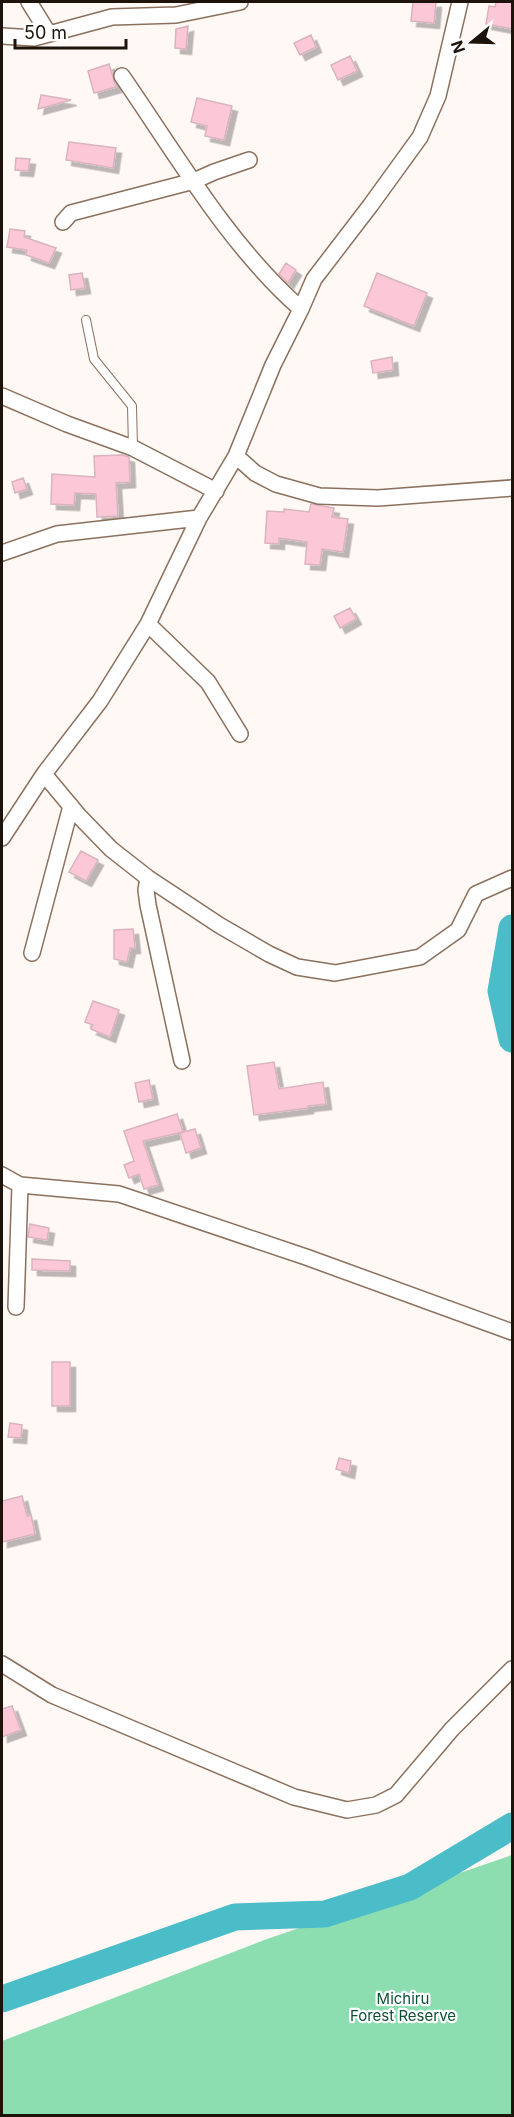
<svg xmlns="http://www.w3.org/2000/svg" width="514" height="2117" font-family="Inter,sans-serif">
<defs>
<filter id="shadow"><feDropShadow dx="5.5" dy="5.5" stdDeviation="0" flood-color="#0004"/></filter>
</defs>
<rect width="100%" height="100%" fill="#fff8f4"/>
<path fill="#8cdeb1" d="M512 1855V2115H2V2041L267 1939Z"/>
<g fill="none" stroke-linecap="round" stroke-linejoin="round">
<path stroke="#4bbdc9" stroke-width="27" d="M512 928 501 991 512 1039
M2 1999 235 1917 325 1914 410 1887 512 1826"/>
</g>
<path fill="#fcc8d7" stroke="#d9b4bf" stroke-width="1.5" filter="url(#shadow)" d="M413 2H436L434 23 411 21Z
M496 2H513V29L486 24 489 6 495 7Z
M188 26 186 49 175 48 176 29Z
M311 35 316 47 300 55 294 43Z
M350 56 357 71 338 80 331 65Z
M109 64 116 87 94 93 88 71Z
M41 95 71 100 38 109Z
M197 98 232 106 224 140 205 136 207 126 191 122Z
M69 142 116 148 113 168 66 160Z
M16 158 30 159 28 171 15 170Z
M10 229 25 231 24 237 56 248 49 263 26 255 27 250 7 247Z
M286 263 296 270 288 283 279 274Z
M82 273 85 288 71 290 69 275Z
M377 273 427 293 414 326 364 306Z
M392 357 393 370 373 373 371 361Z
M122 455 129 457 130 482 116 483 118 516 97 517 96 494 75 493 74 505 51 504 52 474 95 477 94 456Z
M23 478 27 489 15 493 12 482Z
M311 504 334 508 332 517 348 519 343 552 322 549 320 565 305 564 307 542 279 538V544L265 543 267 511 284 512V509L309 512Z
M350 608 356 619 340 628 334 616Z
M81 851 98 860 86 881 69 872Z
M133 929 135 948H130L127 962 114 959V930Z
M93 1001 119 1010 110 1037 91 1029 93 1025 85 1022Z
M274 1062 279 1089 323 1082 326 1104 308 1106V1108L254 1115 247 1066Z
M149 1080 153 1099 139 1102 135 1083Z
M177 1114 183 1132 143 1141 158 1185 144 1189 139 1174 129 1178 124 1165 134 1161 124 1131Z
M195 1129 201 1148 186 1153 180 1133Z
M30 1224 49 1228 47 1240 28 1237Z
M32 1259 70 1261V1271L32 1270Z
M52 1362H70V1406H52Z
M10 1423 22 1425 21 1438 8 1437Z
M339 1458 351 1461 349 1473 336 1469Z
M22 1496 27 1516 31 1515 35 1534 2 1542V1501Z
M12 1706 21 1730 2 1737V1709Z"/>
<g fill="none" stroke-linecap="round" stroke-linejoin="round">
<defs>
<path id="lane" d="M86 320 94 359 132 406 133 448"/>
<path id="street" d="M29 2 49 34 112 17 176 15 240 2
M2 36 34 38 49 34
M122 76C176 154 229 246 301 309
M63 222 71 213 194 181 214 172 249 160
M2 396 67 424 133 448 216 491
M236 456 255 473 276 484 319 496 378 498 512 488
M2 553 57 534 199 518
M148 624 208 682 240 734
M44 774 79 816 111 849 148 878 219 925 269 954 297 967 335 973 420 957 458 930 476 894 512 878
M2 838 44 774 100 701 148 624 199 518 236 456 273 365 301 309 314 279 370 206 420 137 438 96 460 2
M148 878 146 890 148 905 182 1061
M32 953 71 806
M2 1175 20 1185 16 1307
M20 1185 119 1194 306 1257 512 1332
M2 1664 52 1695 294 1797 347 1810 376 1805 396 1795 452 1729 512 1669"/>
</defs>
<use href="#lane" stroke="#8b705d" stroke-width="10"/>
<use href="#street" stroke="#8b705d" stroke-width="18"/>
<use href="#lane" stroke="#fff" stroke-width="8"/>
<use href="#street" stroke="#fff" stroke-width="15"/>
</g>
<g text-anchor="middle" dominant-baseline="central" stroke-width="4.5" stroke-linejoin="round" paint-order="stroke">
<g font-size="15" fill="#0f4f33" stroke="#fff">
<text x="403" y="1998">Michiru<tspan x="403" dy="17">Forest Reserve</tspan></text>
</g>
</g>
<rect width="514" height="2117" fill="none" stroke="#1d130b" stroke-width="6"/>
<g transform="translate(472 42) rotate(251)" stroke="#ffffff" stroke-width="4.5" paint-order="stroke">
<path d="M0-4.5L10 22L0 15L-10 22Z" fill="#1d130b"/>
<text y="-9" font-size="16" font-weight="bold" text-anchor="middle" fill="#1d130b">N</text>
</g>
<path d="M15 39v9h111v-9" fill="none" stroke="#1d130b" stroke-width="3"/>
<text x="24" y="39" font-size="18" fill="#1d130b" stroke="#ffffff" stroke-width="4.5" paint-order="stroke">50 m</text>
</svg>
